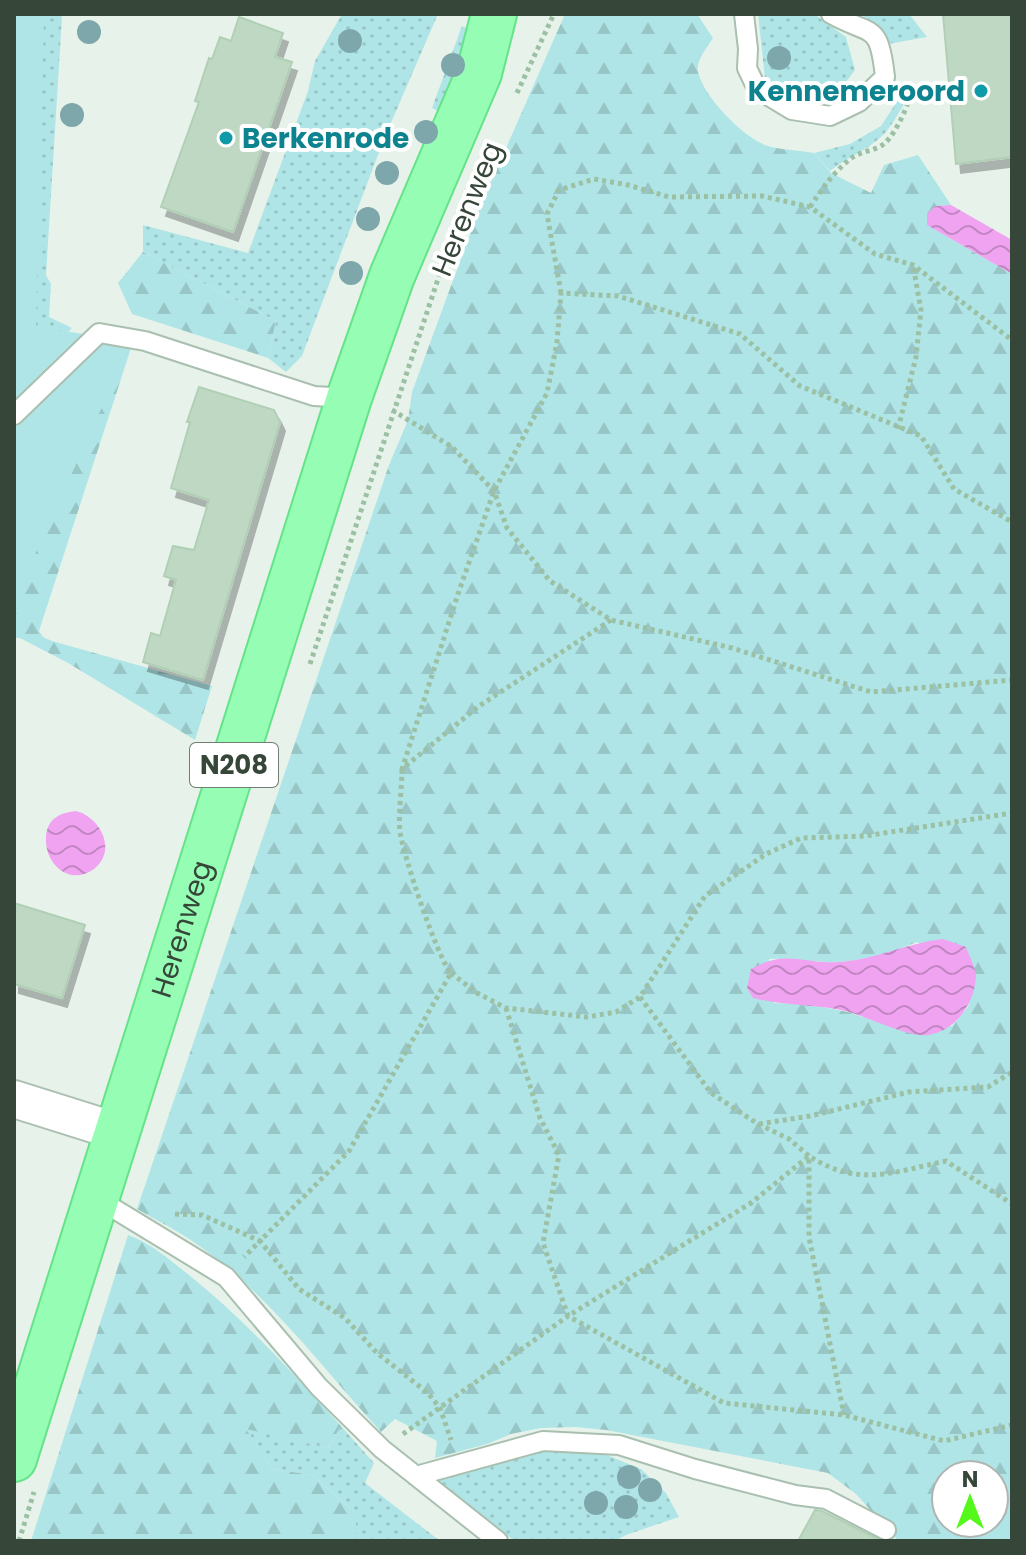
<svg xmlns="http://www.w3.org/2000/svg" width="1026" height="1555" font-family="Poppins,sans-serif">
<defs>
<pattern id="grass-dots" width="8" height="8" patternUnits="userSpaceOnUse" patternTransform="scale(2)"><rect width="8" height="8" fill="#b0e5e7"/><path d="M2 2h.1M6 6h.1" fill="none" stroke="#98c6c7" stroke-width="1.8" stroke-linecap="round"/></pattern>
<pattern id="forest-firs" width="22" height="20" patternUnits="userSpaceOnUse" patternTransform="scale(2)"><rect width="22" height="20" fill="#b0e5e7"/><path d="M5 1l3.5 6h-7zM16 11l3.5 6h-7z" fill="#98c6c7"/></pattern>
<pattern id="water-waves" width="16" height="10" patternUnits="userSpaceOnUse" patternTransform="scale(2)"><rect width="16" height="10" fill="#efa3f0"/><path d="M0 5q4-4 8 0t8 0" fill="none" stroke="#c287c3"/></pattern>
<filter id="shadow"><feDropShadow dx="5" dy="9" stdDeviation="0" flood-color="#0004"/></filter>
</defs>
<rect width="100%" height="100%" fill="#e7f3ea"/>
<path fill="url(#grass-dots)" d="M14 14H58L62 17 46 275 51 284 49 317 72 328 14 390Z
M342 14H438L384 139 302 356 286 372 268 358 276 321 143 252V225L248 253 308 91 315 61Z
M758 14H814L846 37 855 70 839 91 793 97 765 78Z
M860 14H909L927 37 888 44 873 22Z
M462 26 474 32 440 112 432 108Z
M898 100 905 103C898 113 892 126 883 135 868 150 846 158 830 171L814 153 850 144 881 126Z
M341 1426 374 1463 365 1483 440 1541H356V1513L312 1475 273 1469 245 1428 328 1448Z
M553 1448 592 1449 641 1469 666 1493 679 1517 626 1535 615 1541H515L474 1513 438 1479Z"/>
<path fill="url(#forest-firs)" fill-rule="evenodd" d="M565 14H697L713 38C707 48 696 60 698 72 704 97 741 135 765 145 779 150 799 150 814 153L831 173 871 193 884 165 918 155 951 205 935 206 927 225 1012 274V1541H898L856 1494 828 1473 606 1430 575 1427 541 1428 511 1434 487 1444 435 1458 437 1441 395 1419 381 1432C322 1368 267 1292 195 1243 177 1230 156 1220 137 1209L389 465 408 420 412 392 480 207ZM917 942 976 975 968 1007 952 1026H889L848 1012 812 1005 774 1003 769 959C792 958 815 963 838 962 866 960 891 953 917 942ZM946 1475H994V1523H946Z
M143 252 276 321 268 358 132 314 118 283Z
M133 342 39 631 43 637 52 641 212 686 195 740 68 663 20 638H14V445Z
M128 1235C151 1243 170 1260 189 1275 245 1320 293 1373 341 1426L328 1448 246 1429 273 1469 312 1475 356 1513V1541H31Z"/>
<path fill="#b0e5e7" d="M14 14H44L36 327 132 341 14 601Z"/>
<path fill="url(#water-waves)" d="M951 205 1012 240V274L927 225V214L935 206Z
M76 811C100 817 118 850 94 869 71 886 47 866 46 842 45 821 57 813 76 811Z
M943 939 966 947C969 956 976 968 976 977 974 1004 956 1031 928 1035 909 1038 866 1016 845 1011 814 1004 783 1006 753 998L747 988 751 969C787 949 802 964 838 962 875 960 907 943 943 939Z"/>
<path fill="#bfd8c4" stroke="#b0d0b6" stroke-width="2" filter="url(#shadow)" d="M943 14H1012V157L956 164Z
M239 17 283 33 275 57 292 62 233 232 161 207 199 102 195 101 209 58 212 59 220 37 231 41Z
M199 387 274 410 280 422 203 680 143 662 151 633 160 636 176 580 164 576 173 546 194 550 209 500 171 488 190 422H187Z
M14 903 85 925 62 998 14 984Z
M815 1510 822 1511 882 1541H798Z"/>
<g fill="none" stroke-linecap="round" stroke-linejoin="round">
<defs>
<path id="service" d="M744 14 748 49 747 68 757 89 792 110 830 116 859 102 885 77C879 21 872 37 831 14
M14 415 99 333 145 341 314 396 349 398
M98 1199 226 1277 319 1387 382 1449 498 1541
M416 1476 543 1441 619 1445 695 1469 795 1495 826 1499 886 1530"/>
<path id="minor" d="M14 1099 119 1132"/>
<g id="primary">
<path id="s1" d="M14 1459 349 398 392 276 479 73 494 14"/>
</g>
</defs>
<use href="#service" stroke="#a9bfaf" stroke-width="22"/>
<use href="#minor" stroke="#a9bfaf" stroke-width="40"/>
<use href="#primary" stroke="#65e389" stroke-width="48"/>
<path stroke="#9bc0a4" stroke-width="5" stroke-dasharray="4 4" stroke-linecap="butt" d="M517 93 554 14
M810 207C822 189 833 173 850 159 860 151 876 151 885 143 896 133 912 100 911 86
M561 293 547 214 559 190 594 179 628 185 669 197 762 196 810 207 875 254 913 265 1012 340
M392 410 452 447 494 491 507 528 550 581 611 620 732 648 871 692 1012 680
M898 429 916 357 921 310 913 265
M611 620 479 706 402 769 458 594 494 491 547 393 557 342 561 293 618 296 740 334 800 386 921 436 954 489 1012 522
M310 664 442 267
M402 769C402 789 398 812 400 832 403 854 437 957 451 973L349 1151 260 1241 299 1289 345 1318 377 1353 428 1393 440 1408 451 1440
M451 973 477 993 506 1008 587 1017 616 1012 640 997 705 896 766 854 801 838 865 836 1012 813
M640 997 711 1093 758 1124 789 1139 809 1156V1237L844 1415
M506 1008 540 1118 559 1155 543 1243 568 1316 751 1203 809 1156C859 1188 893 1172 946 1161L1012 1204
M759 1124 810 1116 909 1092 988 1087 1012 1072
M175 1214 202 1215 260 1241 244 1257
M403 1434 568 1316 724 1403 844 1415 944 1441 1012 1425
M19 1541 34 1492"/>
<use href="#service" stroke="#fff" stroke-width="18"/>
<use href="#minor" stroke="#fff" stroke-width="36"/>
<use href="#primary" stroke="#96fdb5" stroke-width="44"/>
</g>
<g fill="#7ea7ab">
<circle cx="89" cy="32" r="12"/>
<circle cx="350" cy="41" r="12"/>
<circle cx="779" cy="58" r="12"/>
<circle cx="453" cy="65" r="12"/>
<circle cx="72" cy="115" r="12"/>
<circle cx="426" cy="132" r="12"/>
<circle cx="387" cy="173" r="12"/>
<circle cx="368" cy="219" r="12"/>
<circle cx="351" cy="273" r="12"/>
<circle cx="629" cy="1477" r="12"/>
<circle cx="650" cy="1490" r="12"/>
<circle cx="596" cy="1503" r="12"/>
<circle cx="626" cy="1507" r="12"/>
</g>
<g fill="#0f9aa8" stroke="#fff" stroke-width="3">
<circle cx="981" cy="91" r="8"/>
<circle cx="226" cy="138" r="8"/>
</g>
<g text-anchor="middle" dominant-baseline="central" stroke-width="8" stroke-linejoin="round" paint-order="stroke">
<rect fill="#fff" stroke="#727e74" stroke-width="2" x="190" y="743" width="88" height="44" rx="6"/>
<g font-size="26" font-weight="bold" fill="#364639">
<text x="234" y="765">N208</text>
</g>
<g font-size="28" font-weight="bold" fill="#0d838f" stroke="#fff" text-anchor="end">
<text x="965" y="91">Kennemeroord</text>
<text x="242" y="138" text-anchor="start">Berkenrode</text>
</g>
<g font-size="28" fill="#364639" stroke="#fff">
<text transform="translate(467 209) rotate(-68)">Herenweg</text>
<text stroke="none"><textPath href="#s1" startOffset="556">Herenweg</textPath></text>
</g>
</g>
<rect width="1026" height="1555" fill="none" stroke="#364639" stroke-width="32"/>
<g transform="translate(970 1499)"><circle r="38" fill="#ffffff" stroke="#afb5b0" stroke-width="2"/>
<path d="M0-6L14 30L0 20L-14 30Z" fill="#54f819"/>
<text y="-12" font-size="22" font-weight="bold" text-anchor="middle" fill="#364639">N</text>
</g>
</svg>
